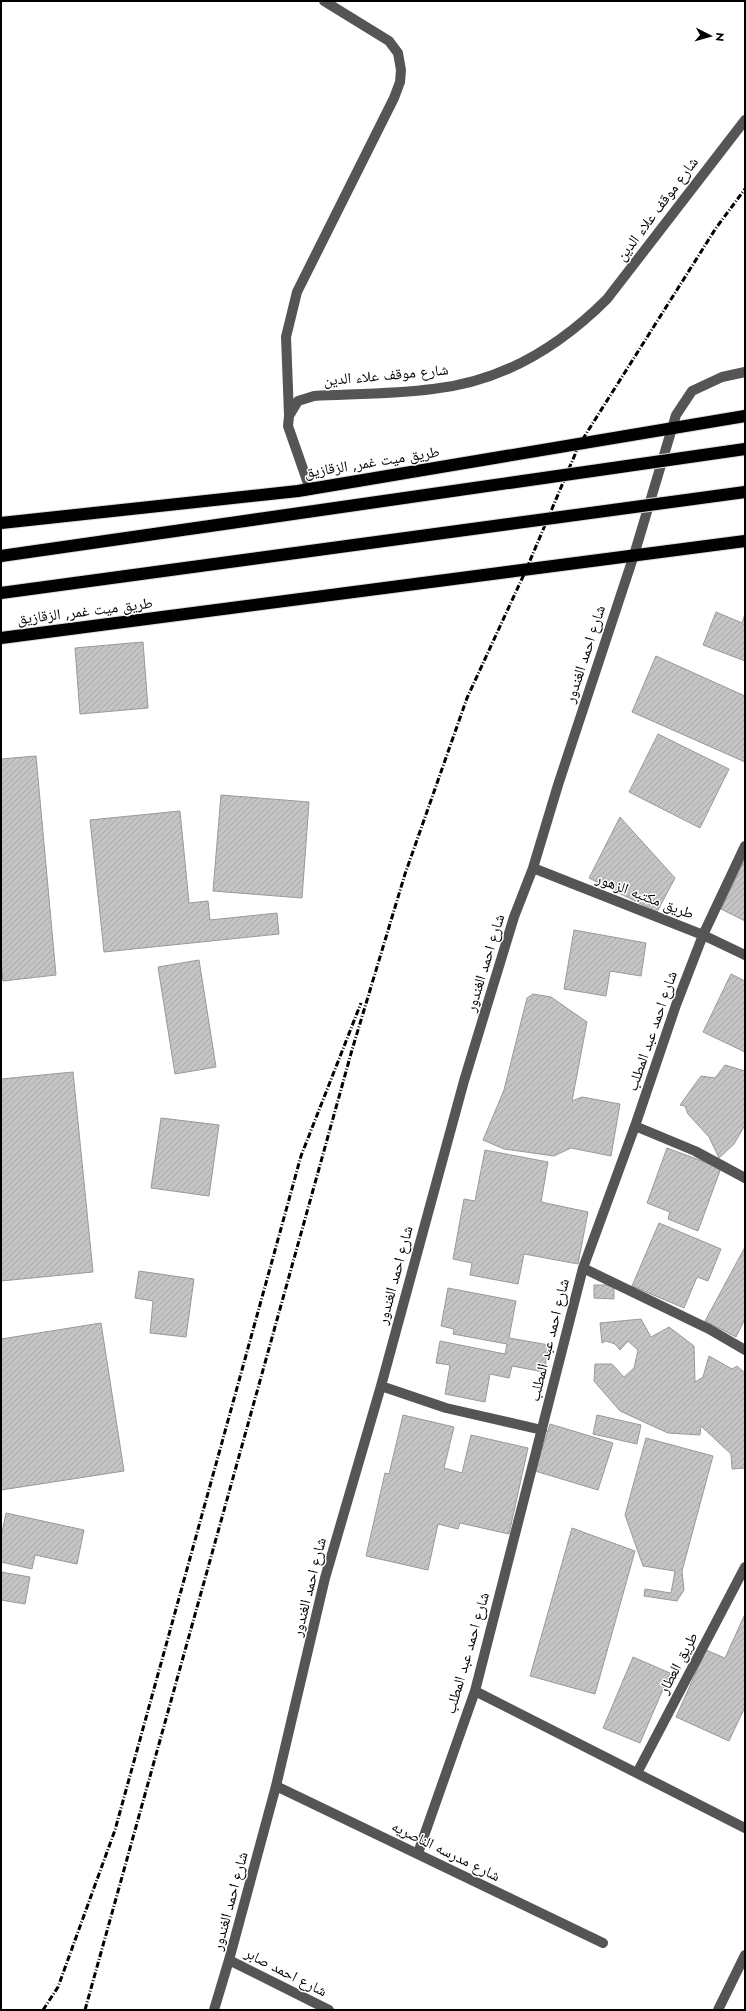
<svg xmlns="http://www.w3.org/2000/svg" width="746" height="2011" font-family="Jost,'Noto Naskh Arabic',sans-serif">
<defs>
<pattern id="building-hatch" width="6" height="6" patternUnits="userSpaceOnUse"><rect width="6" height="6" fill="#c4c4c4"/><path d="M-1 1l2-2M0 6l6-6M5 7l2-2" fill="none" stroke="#a7a7a7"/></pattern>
</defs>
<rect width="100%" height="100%" fill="#fff"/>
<path fill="url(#building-hatch)" stroke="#999" d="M716 612 742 623 745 614V661L703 645Z
M143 642 148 708 80 714 75 648Z
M656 656 745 696V762L632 712Z
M658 734 729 769 700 828 629 792Z
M36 756 56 975 3 981 1 962V759Z
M221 795 309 802 302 898 213 891Z
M180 811 189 903 208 901 210 920 277 913 279 934 104 952 90 820Z
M620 817 675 878 657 912 589 878Z
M745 859V921L721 909Z
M574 930 646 943 641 976 610 971 606 996 564 989Z
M199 960 216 1067 175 1074 158 967Z
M731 974 745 981V1052L703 1032Z
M533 994 551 997 587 1022 572 1101 582 1097 620 1104 611 1156 571 1148 554 1156 504 1149 483 1140 504 1090 527 998Z
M725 1065 745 1071V1125L734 1144 719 1158 709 1137 688 1114 685 1106 680 1105 701 1076 715 1078Z
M73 1072 93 1272 1 1281V1079Z
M161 1118 219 1125 209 1196 151 1188Z
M667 1148 721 1168 698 1231 668 1219 670 1212 647 1203Z
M485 1150 548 1162 541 1202 588 1212 578 1264 524 1254 518 1284 470 1275 472 1263 453 1259 464 1199 475 1201Z
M659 1223 721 1249 708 1281 697 1277 684 1308 632 1286Z
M745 1247V1319L736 1337 705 1321Z
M139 1271 194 1279 186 1337 150 1333 153 1301 135 1298Z
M594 1285H614V1299L594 1298Z
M448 1288 516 1301 509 1338 549 1345 544 1372 512 1366 509 1378 490 1374 485 1402 445 1394 450 1365 436 1363 440 1341 505 1354 507 1344 453 1334 454 1329 441 1326Z
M641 1319 651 1337 669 1327 694 1346 695 1382 703 1377 709 1356 732 1369 737 1366 745 1373V1468L732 1469 731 1454 701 1426 700 1435 668 1433 620 1411 594 1381 595 1364H612L624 1377 634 1368 638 1350 628 1341 620 1350 615 1344 606 1341 602 1343 600 1323Z
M101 1323 124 1471 1 1490V1339Z
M403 1415 454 1427 444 1468 462 1473 471 1435 528 1448 509 1534 460 1523 458 1529 438 1524 428 1570 366 1556 385 1473 389 1474Z
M597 1415 641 1425 637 1444 593 1434Z
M550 1424 613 1443 598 1490 535 1471Z
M646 1438 713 1456 682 1571 684 1590 677 1601 644 1596 645 1589 671 1593 675 1571 643 1566 625 1515Z
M6 1513 84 1530 77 1564 35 1555 32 1569 1 1562V1537Z
M572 1528 635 1551 595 1694 530 1676Z
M1 1572 30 1577 25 1604 1 1600Z
M745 1614V1707L729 1741 676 1717 706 1650 725 1658Z
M633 1657 670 1673 640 1743 603 1728Z"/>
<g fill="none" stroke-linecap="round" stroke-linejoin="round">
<defs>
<path id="highway" d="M1 523 298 491 745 416
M1 638 745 541"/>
</defs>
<use href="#highway" stroke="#dbdbdb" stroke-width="14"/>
<path stroke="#555" stroke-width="10" d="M289 415 286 337 297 292 394 98 400 82 401 70 398 53 389 41 324 1
M310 489 288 426 289 416 298 401 314 396C354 394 394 394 433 389 501 382 559 347 607 299L745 120
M533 868 703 935 745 955
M635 1126 695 1151 745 1178
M583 1268 709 1329 745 1350
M381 1386 446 1408 542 1430
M475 1691 745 1828
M637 1773 745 1567
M276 1786 603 1943
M418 1853 475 1691 583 1268 635 1126 676 1005 703 935 745 846
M229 1960 329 2010
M214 2010 229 1960 276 1786 325 1578 381 1386 464 1081 514 917 533 868 558 785 634 555 676 415 692 391 722 377 745 372
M718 2010 745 1955"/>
<use href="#highway" stroke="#000" stroke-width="12"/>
<path stroke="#000" stroke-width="3" stroke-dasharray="6 2 1 2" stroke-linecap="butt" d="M43 2010 58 1987 115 1830 301 1156 361 1003
M85 2010 352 1050 405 874 467 698 526 570 579 445 716 228 745 189"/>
<defs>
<path id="highway-bridge" d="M1 556 745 449
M1 593 745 492"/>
</defs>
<use href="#highway-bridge" stroke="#dbdbdb" stroke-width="14" stroke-linecap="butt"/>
<use href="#highway-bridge" stroke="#000" stroke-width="12"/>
</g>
<g text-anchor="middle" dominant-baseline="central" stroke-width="3" stroke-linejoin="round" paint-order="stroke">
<g font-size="15" fill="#000" stroke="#fff">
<text transform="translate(657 209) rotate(-53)">شارع موقف علاء الدين</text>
<text transform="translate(386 375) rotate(-5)">شارع موقف علاء الدين</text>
<text transform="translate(372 462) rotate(-9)">طريق ميت غمر, الزقازيق</text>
<text transform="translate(85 611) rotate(-7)">طريق ميت غمر, الزقازيق</text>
<text transform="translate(585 654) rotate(-72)">شارع احمد الغندور</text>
<text transform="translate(645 896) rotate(21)">طريق مكتبه الزهور</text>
<text transform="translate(485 963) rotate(-73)">شارع احمد الغندور</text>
<text transform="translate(652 1031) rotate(-71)">شارع احمد عبد المطلب</text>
<text transform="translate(395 1275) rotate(-75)">شارع احمد الغندور</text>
<text transform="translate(549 1340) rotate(-76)">شارع احمد عبد المطلب</text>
<text transform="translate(309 1587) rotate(-76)">شارع احمد الغندور</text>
<text transform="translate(467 1653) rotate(-74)">شارع احمد عبد المطلب</text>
<text transform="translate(678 1663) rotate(-62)">طريق العطار</text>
<text transform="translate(446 1851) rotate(26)">شارع مدرسه الناصريه</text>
<text transform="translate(230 1901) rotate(-75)">شارع احمد الغندور</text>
<text transform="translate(286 1972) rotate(27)">شارع احمد صابر</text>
</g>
</g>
<rect width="746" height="2011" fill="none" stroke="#000000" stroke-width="4"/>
<g transform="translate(710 36) rotate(96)" stroke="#ffffff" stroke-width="3" paint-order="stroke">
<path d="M0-3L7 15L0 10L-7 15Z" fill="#000000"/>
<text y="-6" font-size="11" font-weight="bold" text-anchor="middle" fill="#000000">N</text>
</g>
</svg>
